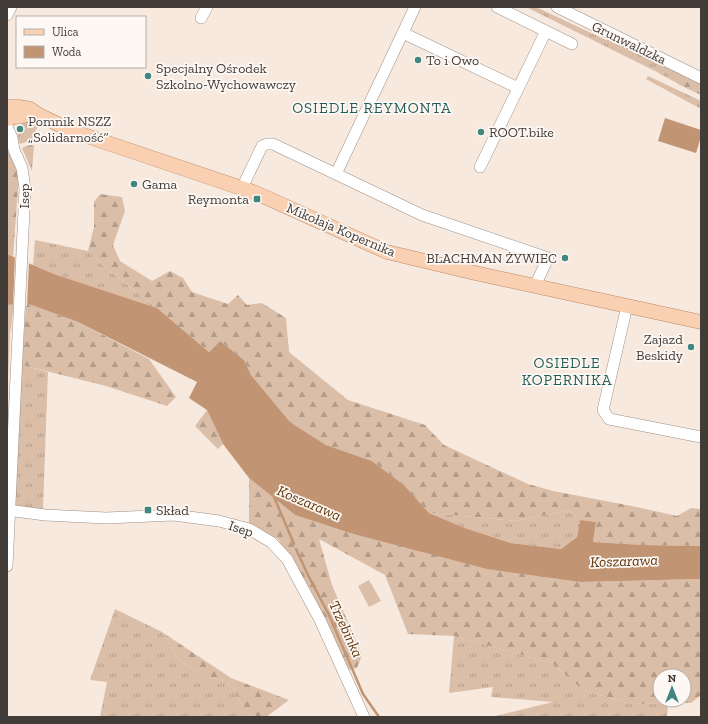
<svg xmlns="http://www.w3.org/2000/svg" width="708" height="724" font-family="'Zilla Slab',serif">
<defs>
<pattern id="grass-tufts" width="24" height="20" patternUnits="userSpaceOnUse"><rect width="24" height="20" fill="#dbbea8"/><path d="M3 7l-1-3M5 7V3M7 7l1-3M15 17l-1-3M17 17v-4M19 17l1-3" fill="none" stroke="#b39c8a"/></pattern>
<pattern id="forest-firs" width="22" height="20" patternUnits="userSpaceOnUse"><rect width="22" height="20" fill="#dbbea8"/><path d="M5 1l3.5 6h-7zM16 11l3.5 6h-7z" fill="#b39c8a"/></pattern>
</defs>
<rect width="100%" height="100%" fill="#f8e9df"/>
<path fill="url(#grass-tufts)" d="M526 7H536L606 40 609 37 689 76 684 87 655 71Z
M648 76 701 101V109L646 79Z
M29 121 39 124 35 132V139L20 144 17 137 22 122Z
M29 145H34L32 171 22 148Z
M35 240 88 251 105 267 157 308 54 274 33 265Z
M22 365 48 372 43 509 45 515 10 509Z
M569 510 580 520 577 537 561 549 511 543 465 528 429 513 517 521Z
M115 609 162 632 179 660 206 678 220 679 233 687 246 713 260 717H100L107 682 90 680Z
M454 636 552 663 583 690 631 704 668 703 667 717H491L553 702 491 697 493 687 449 693Z"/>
<path fill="url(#forest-firs)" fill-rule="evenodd" d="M689 76 701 82V95L684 87Z
M7 151 15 160 19 176 13 256 7 254Z
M100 194 122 197 125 211 113 245 120 261 152 281 170 271 183 278 192 292 228 304 238 295 247 305 262 303 286 318 289 352 348 400 425 425 444 445 528 484 553 491 632 506 677 516 691 508 701 509V546L643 545 593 542 596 522 580 520 569 510 517 521 429 513 404 485 372 461 326 445 290 422 251 375 244 360 220 341 209 352 157 308 105 267 88 251 94 227V202Z
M26 303 78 322 149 359 176 397 167 406 106 386 22 365Z
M14 304 10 334 8 380H7V305Z
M207 410 223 444 218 449 195 426Z
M249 478 295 515 350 533 581 582 701 579V695L691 703 631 704 583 690 552 663 454 636 408 634 385 575 319 539 332 585 362 655 357 668 348 670 290 558 278 539 249 525ZM660 676H684V700H660Z
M162 632 231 678 289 700 266 717H260L246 713 233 687 220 679 206 678 179 660Z"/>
<path fill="#dbbea8" d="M369 580 381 601 369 607 358 586Z"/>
<path fill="#c19573" d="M665 118 701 130V137L696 153 658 141Z
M7 254 54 274 157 308 209 352 220 341 244 360 251 375 290 422 326 445 372 461 404 485 429 513 465 528 511 543 561 549 577 537 580 520 596 522 593 542 643 545 701 546V579L581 582 487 569 350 533 295 515 249 478 223 444 207 410 189 398 197 382 78 322 26 303 7 305Z"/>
<path fill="#f8e9df" d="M15 255 29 262 27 306H13Z"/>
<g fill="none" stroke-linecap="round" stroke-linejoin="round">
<path stroke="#c19573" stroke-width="2.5" d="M274 497 294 544
M296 549 308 575 329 615 363 694 379 717"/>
<defs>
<path id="minor" d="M497 7 572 44
M557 7 701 78
M7 15 11 7
M201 18 207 7
M403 33 518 88
M7 127 12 138 14 150 22 168 25 189 7 566
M480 167 546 31
M336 174 415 7
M242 188 262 146 267 144H273L422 215 548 258 535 286
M627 306 603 410 609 419 701 437
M7 510 45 515 106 518 174 515 219 521 249 529 271 542 287 559 320 620 364 717"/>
<path id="major" d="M7 107H19L30 109 39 115 72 131 256 193 387 252 475 273 701 322
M7 119 20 116 32 115"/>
</defs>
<use href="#minor" stroke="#9d9086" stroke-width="12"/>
<use href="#major" stroke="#b68965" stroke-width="15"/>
<use href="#minor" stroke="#fff" stroke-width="11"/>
<use href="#major" stroke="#f9d1b2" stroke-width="14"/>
</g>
<g fill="#418780" stroke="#fef8f4" stroke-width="1.5">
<circle cx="418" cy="60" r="4"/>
<circle cx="148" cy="76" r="4"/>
<circle cx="20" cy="129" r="4"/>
<circle cx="481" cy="132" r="4"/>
<circle cx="134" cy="184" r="4"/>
<rect x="253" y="195" width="8" height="8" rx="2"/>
<circle cx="565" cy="258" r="4"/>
<circle cx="691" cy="347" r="4"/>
<rect x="144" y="506" width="8" height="8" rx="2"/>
</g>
<g text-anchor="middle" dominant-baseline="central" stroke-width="3.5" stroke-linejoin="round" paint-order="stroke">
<g font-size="14" fill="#413c37" stroke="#fef8f4">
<text transform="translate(629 43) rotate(26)">Grunwaldzka</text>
<text transform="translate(24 196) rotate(-90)">Isep</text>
<text transform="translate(341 230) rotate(23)">Mikołaja Kopernika</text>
<text transform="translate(241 529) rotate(19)">Isep</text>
</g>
<g font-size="14" fill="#413c37" stroke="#fef8f4" text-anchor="start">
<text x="426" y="60">To i Owo</text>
<text x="156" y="68">Specjalny Ośrodek<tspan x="156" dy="16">Szkolno-Wychowawczy</tspan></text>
<text x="28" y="121">Pomnik NSZZ<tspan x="28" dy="16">„Solidarność”</tspan></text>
<text x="489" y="132">ROOT.bike</text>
<text x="142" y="184">Gama</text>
<text x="249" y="199" text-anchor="end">Reymonta</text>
<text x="557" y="258" text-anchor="end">BLACHMAN ŻYWIEC</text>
<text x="683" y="339" text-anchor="end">Zajazd<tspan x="683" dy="16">Beskidy</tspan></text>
<text x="156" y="510">Skład</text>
</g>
<g font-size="15" letter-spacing="1" fill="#245d57" stroke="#fef8f4">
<text x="372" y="108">OSIEDLE REYMONTA</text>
<text x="567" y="363">OSIEDLE<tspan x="567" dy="17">KOPERNIKA</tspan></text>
</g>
<g font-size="15" font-style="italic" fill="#60350b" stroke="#fef8f4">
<text transform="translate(309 503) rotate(23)">Koszarawa</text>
<text transform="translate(624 561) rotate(-2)">Koszarawa</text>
<text transform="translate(346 629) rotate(65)">Trzebinka</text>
</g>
</g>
<rect width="708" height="724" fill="none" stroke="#413c37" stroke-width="16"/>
<rect x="16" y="16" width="130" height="52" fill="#fef8f4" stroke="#b2ada8"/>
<rect x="24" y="29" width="20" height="6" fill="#f9d1b2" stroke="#b2ada8"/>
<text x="52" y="36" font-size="12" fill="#413c37">Ulica</text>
<rect x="24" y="46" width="20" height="12" fill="#c19573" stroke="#b2ada8"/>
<text x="52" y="56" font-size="12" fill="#413c37">Woda</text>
<g transform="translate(672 688)"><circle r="19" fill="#fef8f4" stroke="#b2ada8"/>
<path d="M0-3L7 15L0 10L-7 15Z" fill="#418780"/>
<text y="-6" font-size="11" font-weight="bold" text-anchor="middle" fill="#413c37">N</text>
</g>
</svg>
